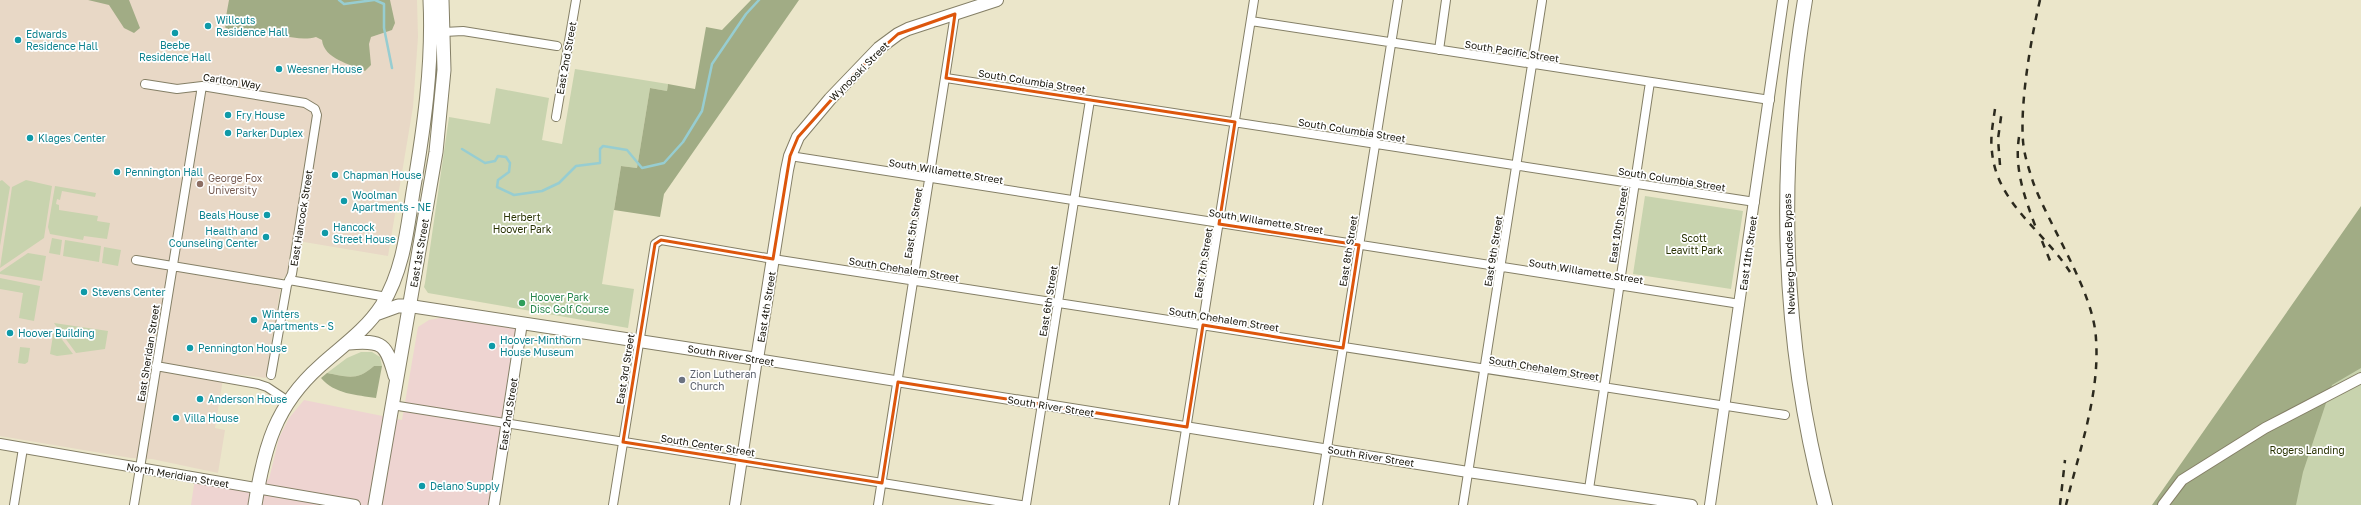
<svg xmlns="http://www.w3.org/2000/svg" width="2361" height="505" font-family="'Golos Text',sans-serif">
<rect width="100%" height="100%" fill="#ebe6ca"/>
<path fill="#eed4d1" d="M462 314 522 323 492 505H191L195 478 244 486 269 479 279 438 289 418 304 400 402 420 418 327 429 320Z"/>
<path fill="#e8d8c6" d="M0 0H417L418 37 413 107 388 256 292 240 287 275 282 279 266 378 224 373 215 428 225 430 218 473 152 459 131 458 0 436Z"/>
<path fill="#c8d3ae" d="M575 69 668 84 667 91 650 88 637 168 621 166 602 284 634 289 628 328 428 293 424 287 425 283 449 117 490 124 496 88 549 98 542 140 562 144Z
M2 180 10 187 0 246V181Z
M26 180 52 186 44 238 0 268 12 187Z
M55 186 96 193 95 197 62 191 60 200 57 199 56 204 59 205V210L98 216 97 221 110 223 107 239 84 236 83 240 50 234 48 227Z
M1645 196 1743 211 1731 289 1633 274Z
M52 238 62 240 60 255 49 253Z
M65 240 101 246 99 262 63 256Z
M104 247 121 250 118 266 102 263Z
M28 253 46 256 42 281 0 274V272Z
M0 278 40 286 34 321 19 318 23 293 0 289Z
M54 323 108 331 105 349 76 353Z
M54 329 73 354 57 356 50 354Z
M20 347 30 348 28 362 25 364 18 363Z
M361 352H372L380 357 382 366H374C357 381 348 377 327 373L347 358Z
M2361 355V505H2154Z"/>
<path fill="#a1ac85" d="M88 0H129L140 28 134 33 124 28 109 5Z
M229 0H390L395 23 392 30 371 37 369 44 371 65 365 71C350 64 324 59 322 40L316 37C298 42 279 33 260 32 246 32 243 40 226 35L225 22Z
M751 0H799L664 194 660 217 614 210 621 166 637 168 650 88 667 91 668 84 695 89 706 27 722 30Z
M2361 206V368L2332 385 2303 472 2296 505H2152Z
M374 366H382L376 398C357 395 334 394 321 378L327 373C348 377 357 381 374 366Z"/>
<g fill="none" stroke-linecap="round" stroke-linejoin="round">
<path stroke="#97cdd1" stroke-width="2.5" d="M339 0 344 4 374 0
M375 0 384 4V28L392 68
M462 149 485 163 495 161 498 156 506 157 510 163 509 172 498 180 497 187 514 195 542 191 559 183 576 166 600 163V149L603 146 627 150 642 168 664 163 683 142 702 111 712 64 746 14 759 0"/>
<defs>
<path id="minor" d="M1251 21 1770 100
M444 32 463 31 557 46
M1439 50 1446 0
M946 78 1755 202
M145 84 177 89 202 86 305 103 315 109 317 115 292 274 287 285 271 375
M556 117 576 0
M790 156 1740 304
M136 260 287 285
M289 280 387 297
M156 366 258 384 267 387 288 401
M392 405 1021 505
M1589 489 1650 82
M14 505 23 448
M134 505 202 86
M613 505 655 244 661 240 773 259 1785 415
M878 505 955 14
M1026 505 1090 100
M1174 505 1254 0
M1318 505 1398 0
M1463 505 1542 1"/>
<path id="tertiary" d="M0 444 355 505
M494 505 522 323
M735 505 757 359 1468 472 1692 505
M1710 505 1783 0
M2163 505 2182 480 2265 428 2361 378"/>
<path id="secondary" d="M410 306 757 359 787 170 790 156 798 137 830 99 879 48 898 34 908 29 997 0"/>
<path id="primary" d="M376 314 398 306H410
M349 343C383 340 386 344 395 376
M255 505C264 448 275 406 320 366 342 346 365 331 382 305 403 271 407 231 413 192 424 128 433 65 430 0
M375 505 436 152 444 70 442 0"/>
<path id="trunk" d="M1805 0C1777 169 1781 339 1825 505"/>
</defs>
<use href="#minor" stroke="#847f66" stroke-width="10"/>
<use href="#tertiary" stroke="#847f66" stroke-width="12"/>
<use href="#secondary" stroke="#847f66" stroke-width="14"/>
<use href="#primary" stroke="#847f66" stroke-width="15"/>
<use href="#trunk" stroke="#847f66" stroke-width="16"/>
<use href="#minor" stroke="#fff" stroke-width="8"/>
<use href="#tertiary" stroke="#fff" stroke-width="10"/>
<use href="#secondary" stroke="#fff" stroke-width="12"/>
<use href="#primary" stroke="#fff" stroke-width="13"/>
<use href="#trunk" stroke="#fff" stroke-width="14"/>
<path stroke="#2c2a1e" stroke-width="2.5" stroke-dasharray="7 7" stroke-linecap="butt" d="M2040 0C2031 38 2020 102 2023 141 2024 155 2029 169 2033 182 2050 228 2094 292 2096 339 2100 395 2079 451 2066 505
M1995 109C1993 123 1990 138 1992 152 1997 204 2044 231 2070 272
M2019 137C2014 170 2025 198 2036 228
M2000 165 1998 139 2002 110
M2042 241 2051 263
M2060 505 2065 460"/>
</g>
<path fill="none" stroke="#dd560c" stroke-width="3" stroke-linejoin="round" d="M955 14 946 78 1235 122 1219 224 1359 245 1343 348 1203 325 1187 427 898 382 882 483 623 442 655 244 661 240 773 259 790 156 798 137 858 70 898 34Z"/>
<g fill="#0f9aa8" stroke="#fff" stroke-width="1.5">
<circle cx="208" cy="26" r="4"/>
<circle cx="175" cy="33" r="4"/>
<circle cx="18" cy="40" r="4"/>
<circle cx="279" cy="69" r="4"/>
<circle cx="228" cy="115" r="4"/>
<circle cx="228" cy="133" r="4"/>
<circle cx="30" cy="138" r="4"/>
<circle cx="117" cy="172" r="4"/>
<circle cx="335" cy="175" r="4"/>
<circle cx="344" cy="201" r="4"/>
<circle cx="267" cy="215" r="4"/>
<circle cx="325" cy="233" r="4"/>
<circle cx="266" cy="237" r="4"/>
<circle cx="84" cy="292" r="4"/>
<circle cx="254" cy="320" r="4"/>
<circle cx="10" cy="333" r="4"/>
<circle cx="492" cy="346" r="4"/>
<circle cx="190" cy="348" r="4"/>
<circle cx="200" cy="399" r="4"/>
<circle cx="176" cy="418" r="4"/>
<circle cx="422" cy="486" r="4"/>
</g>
<circle fill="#8d6e63" stroke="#fff" stroke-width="1.5" cx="200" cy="184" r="4"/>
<circle fill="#2e9e5b" stroke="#fff" stroke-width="1.5" cx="522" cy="303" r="4"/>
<circle fill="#6b7280" stroke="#fff" stroke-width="1.5" cx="682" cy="380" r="4"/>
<g text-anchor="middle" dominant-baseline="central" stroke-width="3.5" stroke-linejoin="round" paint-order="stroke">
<g font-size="10" fill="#0d838f" stroke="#fff" text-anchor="start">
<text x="216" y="20">Willcuts<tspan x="216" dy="12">Residence Hall</tspan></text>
<text x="26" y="34">Edwards<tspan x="26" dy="12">Residence Hall</tspan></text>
<text x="175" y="45" text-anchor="middle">Beebe<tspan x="175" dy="12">Residence Hall</tspan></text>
<text x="287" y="69">Weesner House</text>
<text x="236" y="115">Fry House</text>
<text x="236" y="133">Parker Duplex</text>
<text x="38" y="138">Klages Center</text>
<text x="125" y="172">Pennington Hall</text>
<text x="343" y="175">Chapman House</text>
<text x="352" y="195">Woolman<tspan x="352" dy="12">Apartments - NE</tspan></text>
<text x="259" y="215" text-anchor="end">Beals House</text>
<text x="333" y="227">Hancock<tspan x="333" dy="12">Street House</tspan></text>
<text x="258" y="231" text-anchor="end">Health and<tspan x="258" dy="12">Counseling Center</tspan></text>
<text x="92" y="292">Stevens Center</text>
<text x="262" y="314">Winters<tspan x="262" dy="12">Apartments - S</tspan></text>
<text x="18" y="333">Hoover Building</text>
<text x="500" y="340">Hoover-Minthorn<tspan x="500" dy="12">House Museum</tspan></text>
<text x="198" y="348">Pennington House</text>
<text x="208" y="399">Anderson House</text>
<text x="184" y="418">Villa House</text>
<text x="430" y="486">Delano Supply</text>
</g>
<g font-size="10" fill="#151309" stroke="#fff">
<text transform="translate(1512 51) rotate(9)">South Pacific Street</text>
<text transform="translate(566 58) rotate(-80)">East 2nd Street</text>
<text transform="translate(859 71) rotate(-45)">Wynooski Street</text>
<text transform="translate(232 81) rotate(9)">Carlton Way</text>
<text transform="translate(1032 81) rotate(9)">South Columbia Street</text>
<text transform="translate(1352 130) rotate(9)">South Columbia Street</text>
<text transform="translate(946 171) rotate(9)">South Willamette Street</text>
<text transform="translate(1672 179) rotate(9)">South Columbia Street</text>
<text transform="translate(301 218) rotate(-81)">East Hancock Street</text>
<text transform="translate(1266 221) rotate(9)">South Willamette Street</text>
<text transform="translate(913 223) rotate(-81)">East 5th Street</text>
<text transform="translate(1618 225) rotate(-81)">East 10th Street</text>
<text transform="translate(1348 251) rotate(-81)">East 8th Street</text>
<text transform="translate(1493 251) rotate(-81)">East 9th Street</text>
<text transform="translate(419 253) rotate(-80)">East 1st Street</text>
<text transform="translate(1748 253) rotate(-82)">East 11th Street</text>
<text transform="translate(1789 254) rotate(-92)">Newberg-Dundee Bypass</text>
<text transform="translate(1203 263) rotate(-81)">East 7th Street</text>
<text transform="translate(904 269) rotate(9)">South Chehalem Street</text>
<text transform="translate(1586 271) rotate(9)">South Willamette Street</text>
<text transform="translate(1048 301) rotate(-81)">East 6th Street</text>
<text transform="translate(766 307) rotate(-81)">East 4th Street</text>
<text transform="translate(1224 319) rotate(9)">South Chehalem Street</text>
<text transform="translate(148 353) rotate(-81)">East Sheridan Street</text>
<text transform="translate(731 355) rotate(9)">South River Street</text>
<text transform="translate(1544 368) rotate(9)">South Chehalem Street</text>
<text transform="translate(625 369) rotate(-81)">East 3rd Street</text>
<text transform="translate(1051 406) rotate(9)">South River Street</text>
<text transform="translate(508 414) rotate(-81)">East 2nd Street</text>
<text transform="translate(708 445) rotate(9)">South Center Street</text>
<text transform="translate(1371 456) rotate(9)">South River Street</text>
<text transform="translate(178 475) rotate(10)">North Meridian Street</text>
</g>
<g font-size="10" fill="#785e54" stroke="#fff" text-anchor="start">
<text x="208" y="178">George Fox<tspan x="208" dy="12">University</tspan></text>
</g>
<g font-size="10" fill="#283202" stroke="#fff">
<text x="522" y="217">Herbert<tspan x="522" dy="12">Hoover Park</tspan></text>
<text x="1694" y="238">Scott<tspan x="1694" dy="12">Leavitt Park</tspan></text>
<text x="2307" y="450">Rogers Landing</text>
</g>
<g font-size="10" fill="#27864d" stroke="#fff" text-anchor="start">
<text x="530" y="297">Hoover Park<tspan x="530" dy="12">Disc Golf Course</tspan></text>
</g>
<g font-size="10" fill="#5b616d" stroke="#fff" text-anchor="start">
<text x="690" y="374">Zion Lutheran<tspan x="690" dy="12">Church</tspan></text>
</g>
</g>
</svg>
